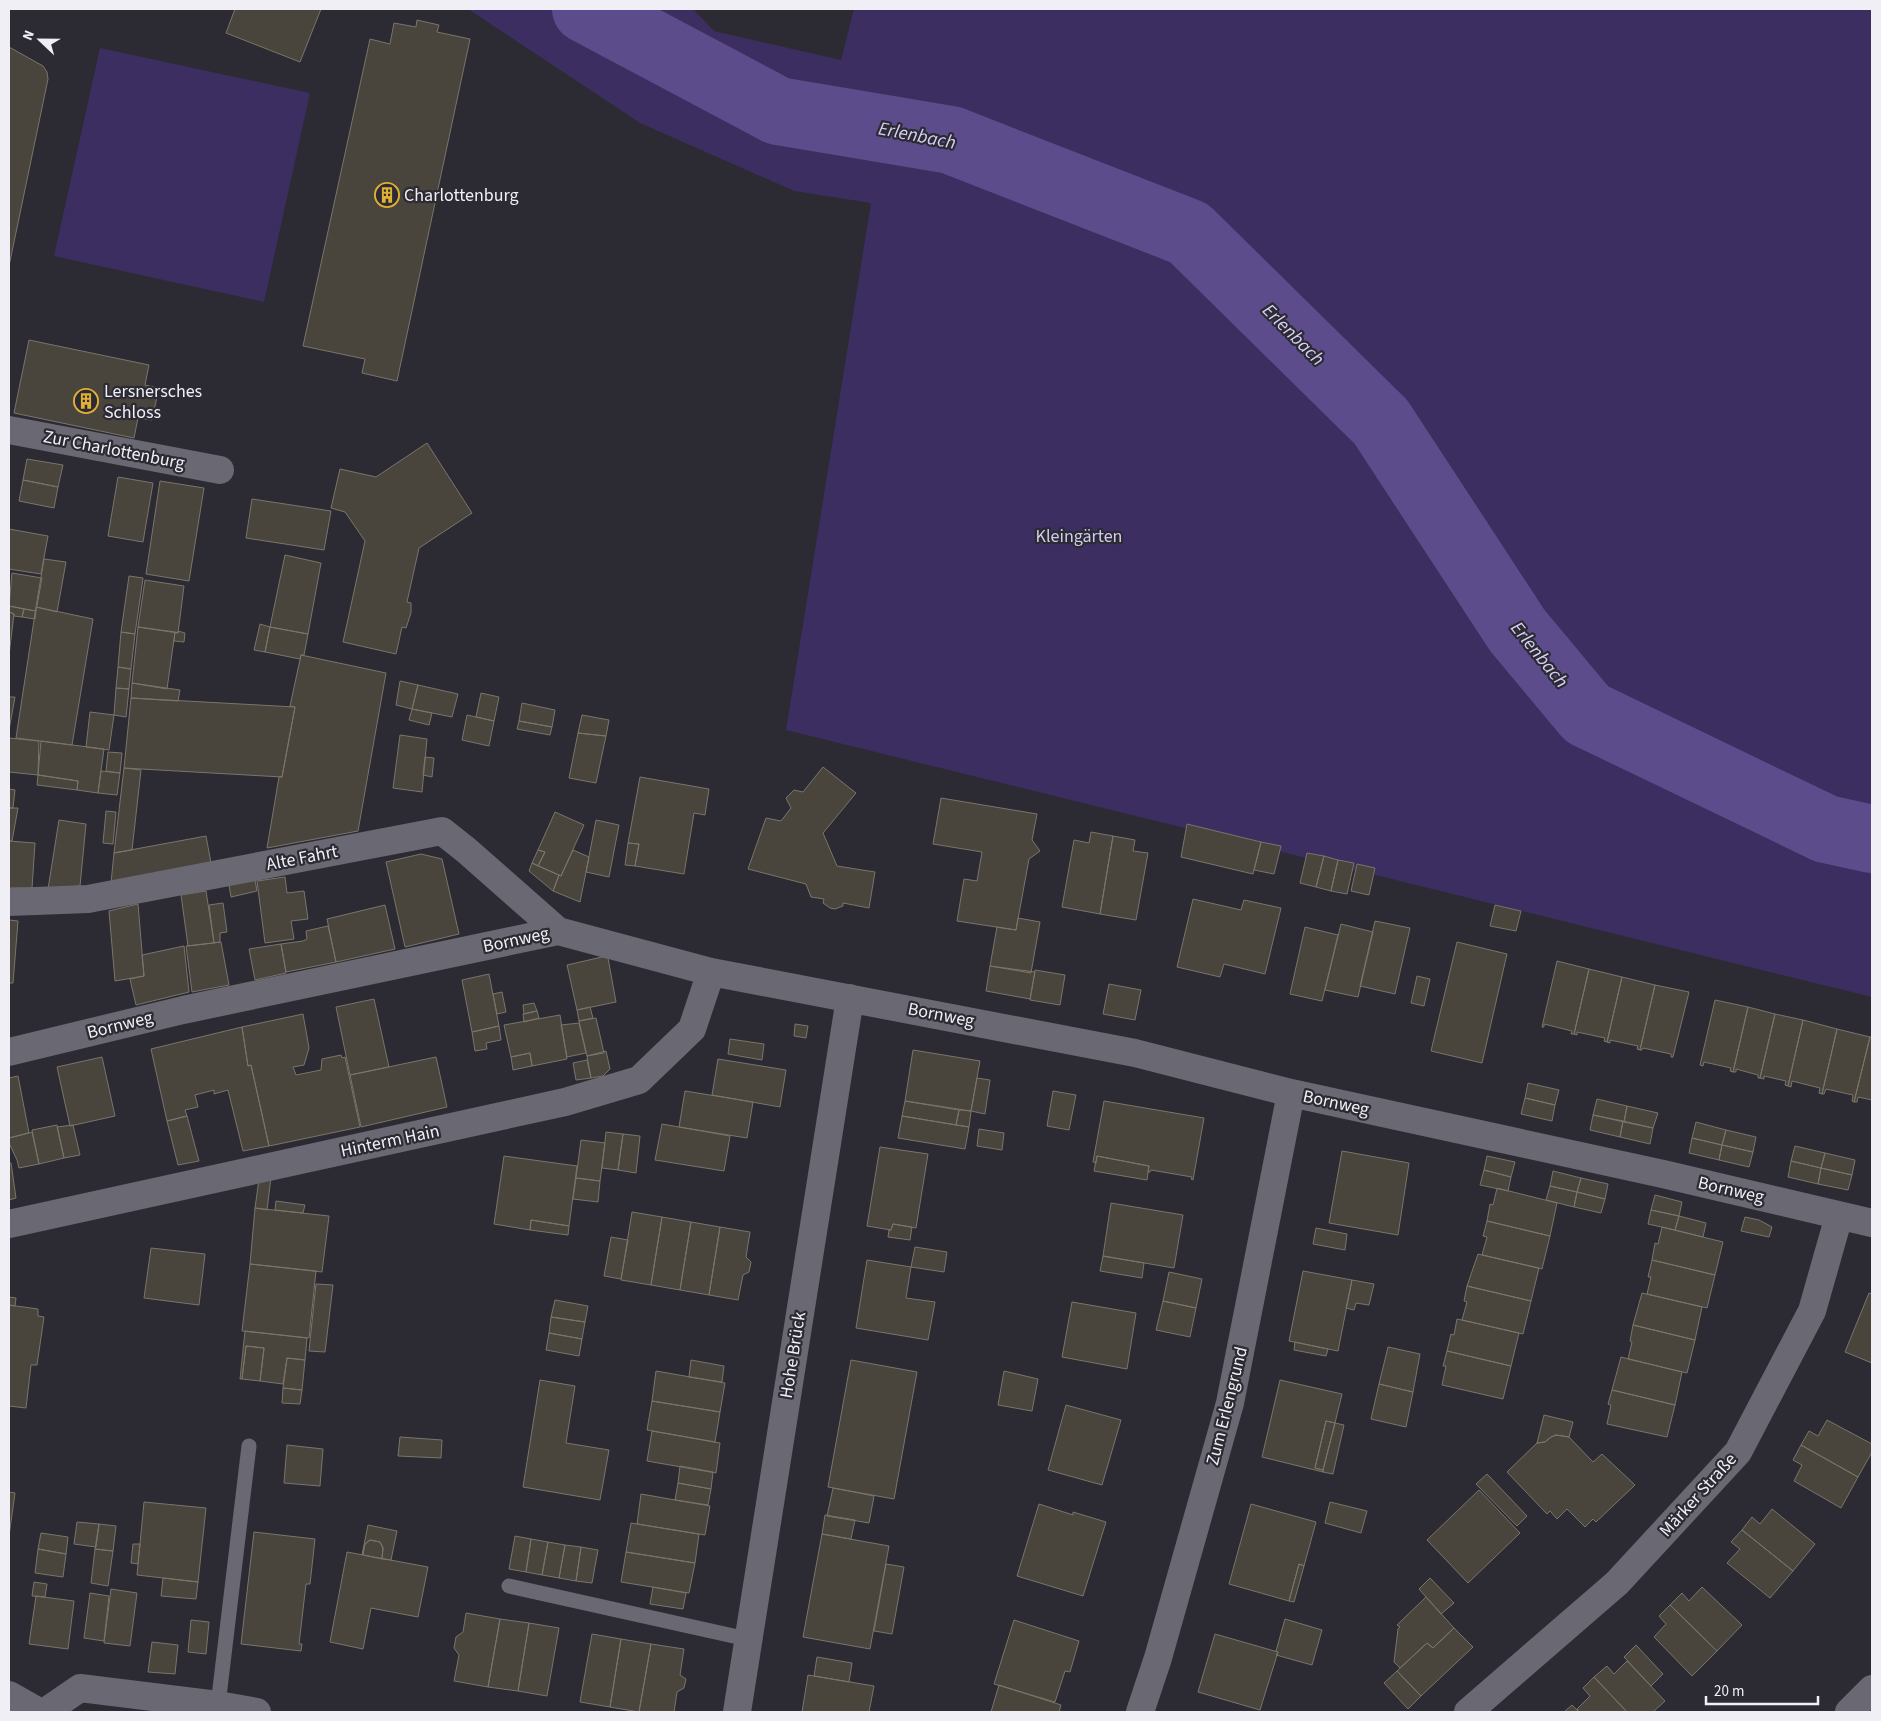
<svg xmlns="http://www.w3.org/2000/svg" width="1881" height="1721" font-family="'Source Sans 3',sans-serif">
<rect width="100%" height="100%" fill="#2c2b34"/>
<path fill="#3c2e60" d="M468 9H693L714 31 841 60 854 9H1872V997L786 730 871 203 794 191 640 123Z
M100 48 310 93 264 302 54 256Z"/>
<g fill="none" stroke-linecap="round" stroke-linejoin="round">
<path stroke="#5d4c8b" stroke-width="68" d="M586 9 778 111 951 140 1189 233 1381 422 1517 630 1587 714 1826 829 1872 839"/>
</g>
<path fill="#4a453c" stroke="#7a756b" d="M235 9H321L300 62 226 33Z
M417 20 439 25 437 32 470 39 397 381 362 373 365 359 303 346 370 39 390 44 394 23 416 27Z
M9 47 43 66 47 72 48 79 9 266Z
M29 340 149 365 145 385 159 388 152 420 138 418 134 438 14 413Z
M427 443 472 513 419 548 407 602 411 603V613L406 628 402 627 396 654 343 642 365 541 345 512 331 508 340 469 376 477Z
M27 459 63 465 58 487 23 480Z
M118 477 153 483 143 542 108 536Z
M23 480 58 487 54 508 19 501Z
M160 481 204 488 189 581 146 574Z
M252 499 331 511 324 550 246 538Z
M9 529 48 536 41 574 9 569Z
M285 555 321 563 308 634 270 627Z
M44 559 66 562 57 612 36 607Z
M12 573 42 578 36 611 9 606Z
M129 576 143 578 135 634 121 632Z
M145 580 184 586 178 633 138 627Z
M9 606 24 609 22 617 14 616V614L9 612Z
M36 607 93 619 72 745 16 738Z
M24 609 36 611 35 619 22 617Z
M9 612 14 614 9 655Z
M260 624 270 627 265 652 254 650Z
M138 627 175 632 167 689 132 683Z
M270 627 308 634 304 655H301L300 659 265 652Z
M178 631 185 633 184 642 174 641 175 632 178 633Z
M121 632 135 634 131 669 118 667Z
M301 655 386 673 358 831 267 848 279 777H282L295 707 290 706Z
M118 667 131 669 129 689 116 688Z
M400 681 418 685 412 709 396 705Z
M132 683 180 690 178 701 131 698Z
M418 685 458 694 452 717 412 709Z
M116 688 129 689 126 717 114 715Z
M481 693 499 697 494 721 476 717Z
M9 697H15L9 730Z
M131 698 295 707 282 777 124 768Z
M522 703 555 710 552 727 519 721Z
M412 709 432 713 429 725 409 720Z
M90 712 114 715 109 750 86 747Z
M467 715 494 721 489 746 462 740Z
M582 715 609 720 606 736 578 733Z
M519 721 552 727 550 735 517 729Z
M578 733 606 736 596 783 569 778Z
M400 735 427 739 422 792 393 788Z
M9 738 39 741 38 775 9 772Z
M41 741 104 749 98 793 77 790 78 781 38 775Z
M108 752 122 753 120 773 106 771Z
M425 757 434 758 432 777 423 775Z
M823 767 856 793 823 833 837 866 875 872 869 908 843 903V906L835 909 830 908 823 903 824 899 811 897 806 884 748 869 766 818 781 821 791 808 786 798 794 790 803 792Z
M124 768 141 770 132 850 114 853Z
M101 771 120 773 117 795 98 793Z
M38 775 78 781 77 790 37 785Z
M640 777 709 789 705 815 694 813 684 874 635 866 639 844 628 843Z
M9 789 15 790 13 808H9Z
M941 798 1037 814 1032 840 1040 851 1029 859 1016 930 957 921 964 879 977 881 982 852 933 844Z
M9 808H18L12 841H9Z
M106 811 116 812 113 844 103 843Z
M555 812 584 825 561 876 538 866 545 852 538 850Z
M59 820 86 824 80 886 48 889Z
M596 820 619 825 609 877 586 872Z
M1187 824 1261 842 1253 874 1181 857Z
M1091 832 1113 836 1100 914 1062 907 1074 840 1089 843Z
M206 836 211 863 111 883 114 853Z
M1113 836 1135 840 1133 851 1148 853 1136 920 1100 914Z
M9 841 35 843 32 888H9Z
M1261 842 1281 846 1274 874 1254 870Z
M628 843 639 844 635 866 625 865Z
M538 850 545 852 538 866 532 863Z
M573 850 589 857 580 902 553 891 559 875 561 876Z
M1307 853 1324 856 1316 887 1300 883Z
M421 854 442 859 459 934 405 947 386 862Z
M1324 856 1338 860 1331 891 1316 887Z
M1338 860 1354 863 1347 894 1331 891Z
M532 863 559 875 553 891 529 871Z
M1357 864 1375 868 1369 895 1351 891Z
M285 877 287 893 304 891 308 919 291 921 294 939 265 943 257 881Z
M255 880 257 891 231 897 229 885Z
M206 891 214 943 188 946 181 895Z
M1193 899 1241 910 1244 900 1281 908 1265 974 1224 964 1220 977 1177 967Z
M223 903 227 932 220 933V942L214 943 209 905Z
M138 904 144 976 115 981 109 911Z
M385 905 395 949 336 962 327 919Z
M1495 905 1521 911 1516 931 1490 926Z
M1018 918 1040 922 1031 973 990 966 997 927 1016 930Z
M9 920 18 921 13 983H9V991Z
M1375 921 1410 928 1395 994 1360 986Z
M1341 924 1373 932 1358 997 1325 990Z
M328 926 336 962 286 972 281 944 303 941 307 939 306 931Z
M1305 927 1338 935 1322 1001 1290 994Z
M221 942 229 985 192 992 186 946Z
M1457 942 1507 954 1482 1063 1431 1051Z
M281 944 286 973 255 980 249 949Z
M184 946 189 992 136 1005 130 979 144 976 142 955Z
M602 957 608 958 616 1002 577 1010 567 965Z
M1557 961 1589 969 1574 1034H1571L1572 1031 1544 1024V1027H1542Z
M990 966 1035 972 1030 999 986 991Z
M1589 969 1622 977 1607 1042 1604 1041 1605 1038 1577 1032V1035L1574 1034Z
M1035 970 1065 975 1060 1005 1030 1000Z
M489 974 499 1026 472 1032 462 980Z
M1417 976 1430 979 1424 1006 1411 1003Z
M1622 977 1655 985 1640 1050 1637 1049 1638 1046 1610 1040V1043L1607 1042Z
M1109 984 1141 990 1135 1020 1103 1014Z
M1655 985 1689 992 1673 1057H1671V1054L1643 1048 1642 1050H1640Z
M502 992 506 1012 497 1014 493 994Z
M374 999 389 1067 350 1075 336 1007Z
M1715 1000 1748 1007 1733 1072 1730 1071 1731 1068 1704 1062 1703 1066 1700 1065Z
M534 1003 537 1011 524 1014 523 1005Z
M590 1007 593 1018 579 1021 577 1010Z
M1748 1007 1775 1014 1760 1078H1758V1075L1736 1069V1072H1733Z
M537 1011 539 1018 524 1022 523 1014Z
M303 1014 309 1048 304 1065 293 1067 296 1075 321 1070 322 1059 341 1055 342 1058 345 1057 360 1127 269 1146 251 1065 248 1066 242 1027Z
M1775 1014 1803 1020 1788 1086 1785 1085 1786 1081 1764 1076V1079L1760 1078Z
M560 1015 567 1059 532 1066 530 1053 511 1057 504 1025Z
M596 1018 604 1053 587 1056 579 1021Z
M1803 1020 1837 1029 1822 1094 1819 1093 1820 1088 1792 1081 1791 1087 1788 1086Z
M579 1023 586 1053 567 1057 561 1025Z
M795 1024 808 1026 806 1038 794 1036Z
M499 1026 501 1040 486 1043 487 1049 475 1051 472 1032Z
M242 1027 248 1066 251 1065 269 1146 243 1151 228 1090 214 1094V1090L195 1095 198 1107 185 1110 187 1116 167 1121 151 1049Z
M1837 1029 1870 1037 1854 1102 1852 1101 1853 1095 1826 1089 1824 1094H1822Z
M1870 1037H1872V1100L1858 1097 1857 1102H1854Z
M730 1039 764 1044 762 1060 728 1054Z
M913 1050 980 1061 971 1111 905 1101Z
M606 1051 610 1069 603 1076 591 1078 587 1056Z
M530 1053 532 1066 513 1070 511 1057Z
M102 1057 115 1116 70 1126 57 1067Z
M436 1057 447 1107 361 1127 350 1075Z
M718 1059 786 1070 780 1107 712 1095Z
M587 1060 591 1078 576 1080 573 1063Z
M18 1076 29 1133 9 1138V1078Z
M977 1078 990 1080 985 1114 971 1111Z
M1528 1083 1559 1090 1555 1105 1525 1098Z
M685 1091 753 1102 747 1138 679 1127Z
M1053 1091 1076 1095 1069 1130 1047 1126Z
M1525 1098 1555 1105 1552 1121 1521 1114Z
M1597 1099 1627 1106 1624 1122 1593 1115Z
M905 1101 959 1110 956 1125 902 1116Z
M1104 1101 1204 1118 1193 1180 1191 1179 1192 1177 1151 1170 1150 1172H1148L1149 1166 1097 1156 1096 1163 1093 1162Z
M1627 1106 1658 1113 1653 1128 1624 1122Z
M959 1110 971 1111 969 1127 956 1125Z
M1593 1115 1623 1121 1620 1137 1590 1130Z
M187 1116 199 1161 178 1165 167 1121Z
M902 1116 969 1127 965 1149 898 1138Z
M1623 1121 1653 1128 1650 1144 1620 1137Z
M1696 1122 1726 1130 1722 1145 1692 1138Z
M662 1124 730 1136 724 1171 655 1160Z
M57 1125 64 1158 39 1164 32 1130Z
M73 1125 80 1155 64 1158 57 1127Z
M979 1129 1004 1133 1002 1150 977 1146Z
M1726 1130 1756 1137 1753 1152 1722 1145Z
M32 1132 39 1164 19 1168 17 1160 9 1143V1138Z
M606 1132 623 1134 618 1170 602 1168Z
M623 1134 640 1136 636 1173 618 1170Z
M1692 1138 1722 1145 1719 1160 1689 1153Z
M581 1140 605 1143 600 1181 576 1178Z
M1722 1145 1753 1152 1749 1167 1719 1160Z
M1795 1146 1825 1153 1821 1168 1791 1161Z
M880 1147 928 1154 916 1228 893 1224 891 1230 867 1226Z
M1342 1151 1409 1163 1398 1235 1329 1223Z
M1825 1153 1855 1160 1852 1175 1821 1168Z
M504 1156 577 1166 569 1226 531 1220 530 1230 494 1224Z
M1097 1156 1149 1166 1147 1180 1094 1171Z
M1487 1156 1515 1162 1511 1177 1484 1170Z
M1791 1161 1821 1168 1818 1184 1788 1177Z
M9 1163H11L16 1198 9 1200Z
M1821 1168 1852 1175 1848 1190 1818 1184Z
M1484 1170 1511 1177 1508 1191 1480 1185Z
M1553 1171 1581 1178 1577 1192 1550 1186Z
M271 1177 267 1210 255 1208 259 1179Z
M576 1178 600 1181 598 1202 573 1199Z
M1581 1178 1608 1184 1605 1199 1577 1192Z
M1550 1186 1577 1192 1574 1207 1546 1200Z
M1497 1188 1557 1203 1550 1236 1487 1221 1490 1204 1493 1205Z
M1577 1192 1605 1199 1601 1213 1574 1207Z
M1655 1195 1682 1202 1679 1216 1651 1210Z
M276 1201 305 1205 303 1213 275 1210Z
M1111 1203 1183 1215 1174 1268 1103 1256Z
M255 1208 329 1216 322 1272 250 1264Z
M1651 1210 1679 1216 1675 1230 1648 1224Z
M632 1212 662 1217 651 1285 621 1280Z
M1679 1216 1706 1223 1703 1237 1675 1230Z
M662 1217 691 1222 680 1290 651 1285Z
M1745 1217 1759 1220 1772 1227 1769 1237 1741 1231Z
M531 1220 569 1226 568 1235 530 1230Z
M1487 1221 1550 1236 1542 1269 1482 1255 1487 1237 1483 1236Z
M691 1222 720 1227 709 1295 680 1290Z
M893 1224 912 1227 910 1240 888 1237 889 1230H891Z
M720 1227 750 1232 746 1257 751 1262 749 1272 743 1275 738 1300 709 1295Z
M1662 1227 1723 1242 1715 1275 1652 1260 1655 1243 1658 1244Z
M1316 1228 1347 1234 1345 1250 1313 1244Z
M611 1237 628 1240 621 1279 604 1276Z
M915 1247 947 1252 944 1272 911 1267Z
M151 1248 205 1254 199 1305 144 1298Z
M1478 1254 1539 1268 1531 1301 1467 1286Z
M1103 1256 1144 1263 1142 1278 1100 1271Z
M867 1260 911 1267 906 1298 935 1302 928 1340 856 1328Z
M1652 1260 1715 1275 1707 1308 1647 1294 1651 1277H1648Z
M250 1264 316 1271 309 1338 242 1331Z
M1303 1271 1352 1280 1338 1351 1289 1341Z
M1169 1272 1202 1279 1196 1308 1163 1301Z
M1352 1280 1374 1284 1369 1305 1356 1303 1354 1310 1346 1308Z
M316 1284 333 1285 325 1352 309 1351Z
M1467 1286 1531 1301 1523 1334 1462 1320 1467 1302 1464 1301Z
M1642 1293 1702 1307 1695 1340 1633 1325Z
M1869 1293 1872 1294V1363L1845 1352Z
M9 1297 16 1298 15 1306 9 1305Z
M555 1300 588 1306 585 1322 551 1317Z
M1163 1301 1196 1308 1190 1337 1156 1330Z
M1072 1302 1136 1313 1127 1369 1062 1357Z
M9 1305 38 1309V1316L44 1317 37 1365H31L26 1408 9 1406Z
M551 1317 585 1322 582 1339 549 1333Z
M1457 1319 1519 1333 1511 1366 1447 1351 1451 1334 1454 1335Z
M1633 1325 1695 1340 1687 1373 1628 1359 1632 1342 1630 1341Z
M245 1331 307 1338 305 1360 287 1358 283 1384 260 1381 264 1348 246 1346 242 1379H240Z
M549 1333 582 1339 579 1356 546 1350Z
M1295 1342 1328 1349 1326 1356 1294 1350Z
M246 1346 264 1348 260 1381 242 1379Z
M1388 1347 1420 1354 1413 1392 1379 1384Z
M1447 1351 1511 1366 1503 1399 1442 1385 1446 1366H1443Z
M1621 1357 1682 1372 1675 1405 1612 1390Z
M287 1358 305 1360 302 1390 283 1388Z
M691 1360 724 1366 722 1382 689 1377Z
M851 1360 917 1372 894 1499 828 1487Z
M656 1371 725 1383 720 1412 652 1401Z
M1004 1371 1038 1379 1032 1411 998 1405Z
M540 1380 575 1386 566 1443 609 1450 600 1500 523 1487Z
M1280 1380 1342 1394 1335 1423 1326 1421 1315 1468 1323 1470V1472L1262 1457Z
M1379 1384 1413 1392 1406 1427 1371 1419Z
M283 1388 302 1390 300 1404 282 1403Z
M1612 1390 1675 1405 1667 1437 1607 1424 1611 1405 1608 1404Z
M652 1401 720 1412 715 1442 647 1430Z
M1066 1405 1121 1420 1102 1485 1048 1470Z
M1544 1415 1573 1422 1569 1437 1556 1435 1551 1437 1545 1442 1537 1443Z
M1827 1420 1872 1444V1452L1858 1477 1801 1445 1809 1431 1818 1436Z
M1326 1421 1335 1423 1323 1470 1315 1468Z
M1335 1423 1344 1425 1333 1474 1323 1472V1470Z
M652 1431 720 1443 716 1473 647 1461Z
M1556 1435 1569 1437 1593 1462 1602 1454 1635 1485 1596 1522 1593 1519 1585 1527 1567 1509 1557 1519 1550 1511 1547 1514 1507 1472 1537 1443 1545 1442 1551 1437Z
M400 1437 442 1440 441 1458 398 1456Z
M287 1445 323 1449 320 1486 284 1483Z
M1801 1445 1858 1477 1841 1508 1794 1481 1802 1465 1793 1460Z
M680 1466 713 1472 711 1489 678 1483Z
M1487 1474 1527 1516 1517 1526 1476 1484Z
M678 1483 711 1489 708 1505 675 1500Z
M833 1488 874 1496 869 1523 827 1516Z
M1479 1490 1520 1533 1468 1583 1427 1540Z
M9 1492 15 1493 9 1536Z
M641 1494 710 1506 705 1535 637 1524Z
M144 1502 206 1508 198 1582 137 1575Z
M1330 1502 1367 1511 1361 1533 1325 1523Z
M1039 1504 1073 1515V1512L1106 1522 1083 1596 1017 1576Z
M1251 1504 1316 1522 1304 1566 1299 1564 1289 1601 1229 1584Z
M1772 1509 1815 1544 1793 1571 1742 1530 1752 1517 1760 1524Z
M825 1515 855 1520 851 1539 822 1534Z
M77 1522 99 1524 96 1547 74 1544Z
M631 1523 699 1534 695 1563 626 1552Z
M99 1524 116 1526 113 1551 95 1549Z
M368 1525 397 1531 391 1560 382 1559 383 1548 380 1542 370 1540 365 1544 362 1555Z
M1742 1530 1793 1571 1770 1598 1727 1563 1740 1549 1731 1542Z
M254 1532 315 1539 310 1584H306L299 1644H302L301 1651 241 1644Z
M41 1533 68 1537 66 1554 38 1549Z
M822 1534 889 1546 870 1649 803 1637Z
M515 1536 531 1539 526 1572 509 1569Z
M531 1539 548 1542 542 1575 526 1572Z
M370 1540 380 1542 383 1548 382 1559 363 1555 365 1544Z
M548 1542 565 1545 559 1578 542 1575Z
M133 1544H140L138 1564 131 1563Z
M565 1545 581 1547 576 1581 559 1578Z
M581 1547 598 1550 592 1583 576 1581Z
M38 1549 66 1554 63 1577 35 1573Z
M95 1549 113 1551 108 1586 91 1583Z
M347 1552 428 1567 418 1617 371 1608 363 1649 330 1642Z
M626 1552 695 1563 689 1593 621 1582Z
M886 1564 904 1567 892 1634 874 1631Z
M1299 1564 1304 1566 1294 1602 1289 1601Z
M163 1578 198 1582 196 1599 161 1596Z
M1430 1578 1454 1603 1441 1614 1419 1589Z
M34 1582 47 1584 45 1597 32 1596Z
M653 1587 686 1593 683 1609 650 1604Z
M1702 1587 1742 1625 1717 1651 1670 1605 1682 1593 1689 1601Z
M111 1589 137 1593 130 1646 104 1643Z
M90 1593 109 1596 104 1641 84 1638Z
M36 1596 74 1601 68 1649 29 1644Z
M1426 1597 1454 1628 1433 1648 1427 1643 1400 1668 1394 1662 1398 1629 1400 1627 1397 1625Z
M1670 1605 1717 1651 1692 1676 1654 1637 1666 1624 1659 1616Z
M466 1613 500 1619 488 1687 454 1681 459 1655 454 1648 456 1637 463 1632Z
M500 1619 529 1623 518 1691 488 1687Z
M1285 1619 1322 1630 1312 1665 1276 1655 1278 1652 1276 1651Z
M191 1620 209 1622 206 1654 188 1652Z
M1014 1620 1079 1641 1070 1672 1065 1671 1055 1702 994 1684Z
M529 1623 559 1628 547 1696 518 1691Z
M1454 1628 1473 1647 1421 1696 1397 1671 1427 1643 1433 1648Z
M592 1634 621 1639 610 1707 580 1702Z
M1215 1634 1278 1652 1260 1710 1198 1692Z
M621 1639 651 1644 639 1712 610 1707Z
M152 1642 178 1645 175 1674 148 1672Z
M651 1644 684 1649 680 1675 686 1679 684 1688 677 1692 674 1712H639Z
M1636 1645 1663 1674 1651 1686 1624 1657Z
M817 1657 852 1663 849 1682 814 1676Z
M1627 1661 1665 1701 1653 1712H1627L1594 1677 1607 1666 1614 1674Z
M1397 1671 1421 1696 1408 1709 1384 1683Z
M808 1675 874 1686 869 1712H802Z
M1594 1677 1627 1712H1579L1577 1709 1590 1696 1583 1688Z
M999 1685 1061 1705 1059 1712H991Z
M1572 1705 1579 1712H1564Z"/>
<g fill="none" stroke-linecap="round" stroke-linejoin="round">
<path stroke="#6a6872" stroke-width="15" d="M509 1586 747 1639
M218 1705 249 1446"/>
<path stroke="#6a6872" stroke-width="28" d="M9 430 220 470
M9 902 88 899 442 831 466 850 558 931
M9 1052 183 1010 558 931 711 972 1135 1053 1291 1093 1663 1174 1872 1223
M9 1224 565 1102 639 1080 692 1029 711 972
M9 1695 39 1712
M45 1712 80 1688 218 1705 257 1712
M737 1712 850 998
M1140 1712 1158 1658 1230 1403 1291 1093
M1468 1712 1617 1583 1738 1452 1812 1311 1839 1216"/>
<path stroke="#6a6872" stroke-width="28" d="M1849 1712 1872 1689"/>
</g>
<defs>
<symbol id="building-ring" viewBox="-11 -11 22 22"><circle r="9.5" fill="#2c2b34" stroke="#dfb034" stroke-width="1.5"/><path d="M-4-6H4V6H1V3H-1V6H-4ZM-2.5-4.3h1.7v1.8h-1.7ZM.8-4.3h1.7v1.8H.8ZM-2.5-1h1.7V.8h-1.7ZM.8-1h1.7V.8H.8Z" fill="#dfb034"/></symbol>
</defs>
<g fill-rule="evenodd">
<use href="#building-ring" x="373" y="181" width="28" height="28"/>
<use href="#building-ring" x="72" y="387" width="28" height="28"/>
</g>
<g text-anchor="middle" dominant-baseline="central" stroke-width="4.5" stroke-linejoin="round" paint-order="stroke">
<g font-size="18" fill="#f0eff5" stroke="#2c2b34" text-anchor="start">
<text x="404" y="195">Charlottenburg</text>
<text x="104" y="391">Lersnersches<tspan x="104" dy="21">Schloss</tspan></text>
</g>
<g font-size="18" fill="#f0eff5" stroke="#2c2b34">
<text transform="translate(114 450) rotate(11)">Zur Charlottenburg</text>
<text transform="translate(302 858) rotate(-11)">Alte Fahrt</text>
<text transform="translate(516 940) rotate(-12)">Bornweg</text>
<text transform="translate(941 1015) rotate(11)">Bornweg</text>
<text transform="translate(120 1025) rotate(-14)">Bornweg</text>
<text transform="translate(1336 1103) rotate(12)">Bornweg</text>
<text transform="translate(390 1141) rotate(-12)">Hinterm Hain</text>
<text transform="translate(1731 1190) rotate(13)">Bornweg</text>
<text transform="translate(793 1355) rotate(-81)">Hohe Brück</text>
<text transform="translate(1227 1406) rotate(-76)">Zum Erlengrund</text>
<text transform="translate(1698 1495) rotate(-48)">Märker Straße</text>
</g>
<g font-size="18" fill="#d2cbf1" stroke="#2c2b34">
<text x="1079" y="536">Kleingärten</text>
</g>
<g font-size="19" font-style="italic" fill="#d7d0f6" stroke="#2c2b34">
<text transform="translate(917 136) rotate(11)">Erlenbach</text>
<text transform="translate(1293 335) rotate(45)">Erlenbach</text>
<text transform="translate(1539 655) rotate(51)">Erlenbach</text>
</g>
</g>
<rect width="1881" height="1721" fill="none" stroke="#f0eff5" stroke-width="20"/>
<g transform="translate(40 40) rotate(292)" stroke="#2c2b34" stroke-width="4" paint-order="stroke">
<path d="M0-4L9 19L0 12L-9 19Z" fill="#f0eff5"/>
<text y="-8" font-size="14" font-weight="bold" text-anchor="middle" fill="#f0eff5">N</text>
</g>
<path d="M1706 1696v8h112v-8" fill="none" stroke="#f0eff5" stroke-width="2.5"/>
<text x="1714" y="1696" font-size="15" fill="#f0eff5" stroke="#2c2b34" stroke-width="4" paint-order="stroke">20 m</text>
</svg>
